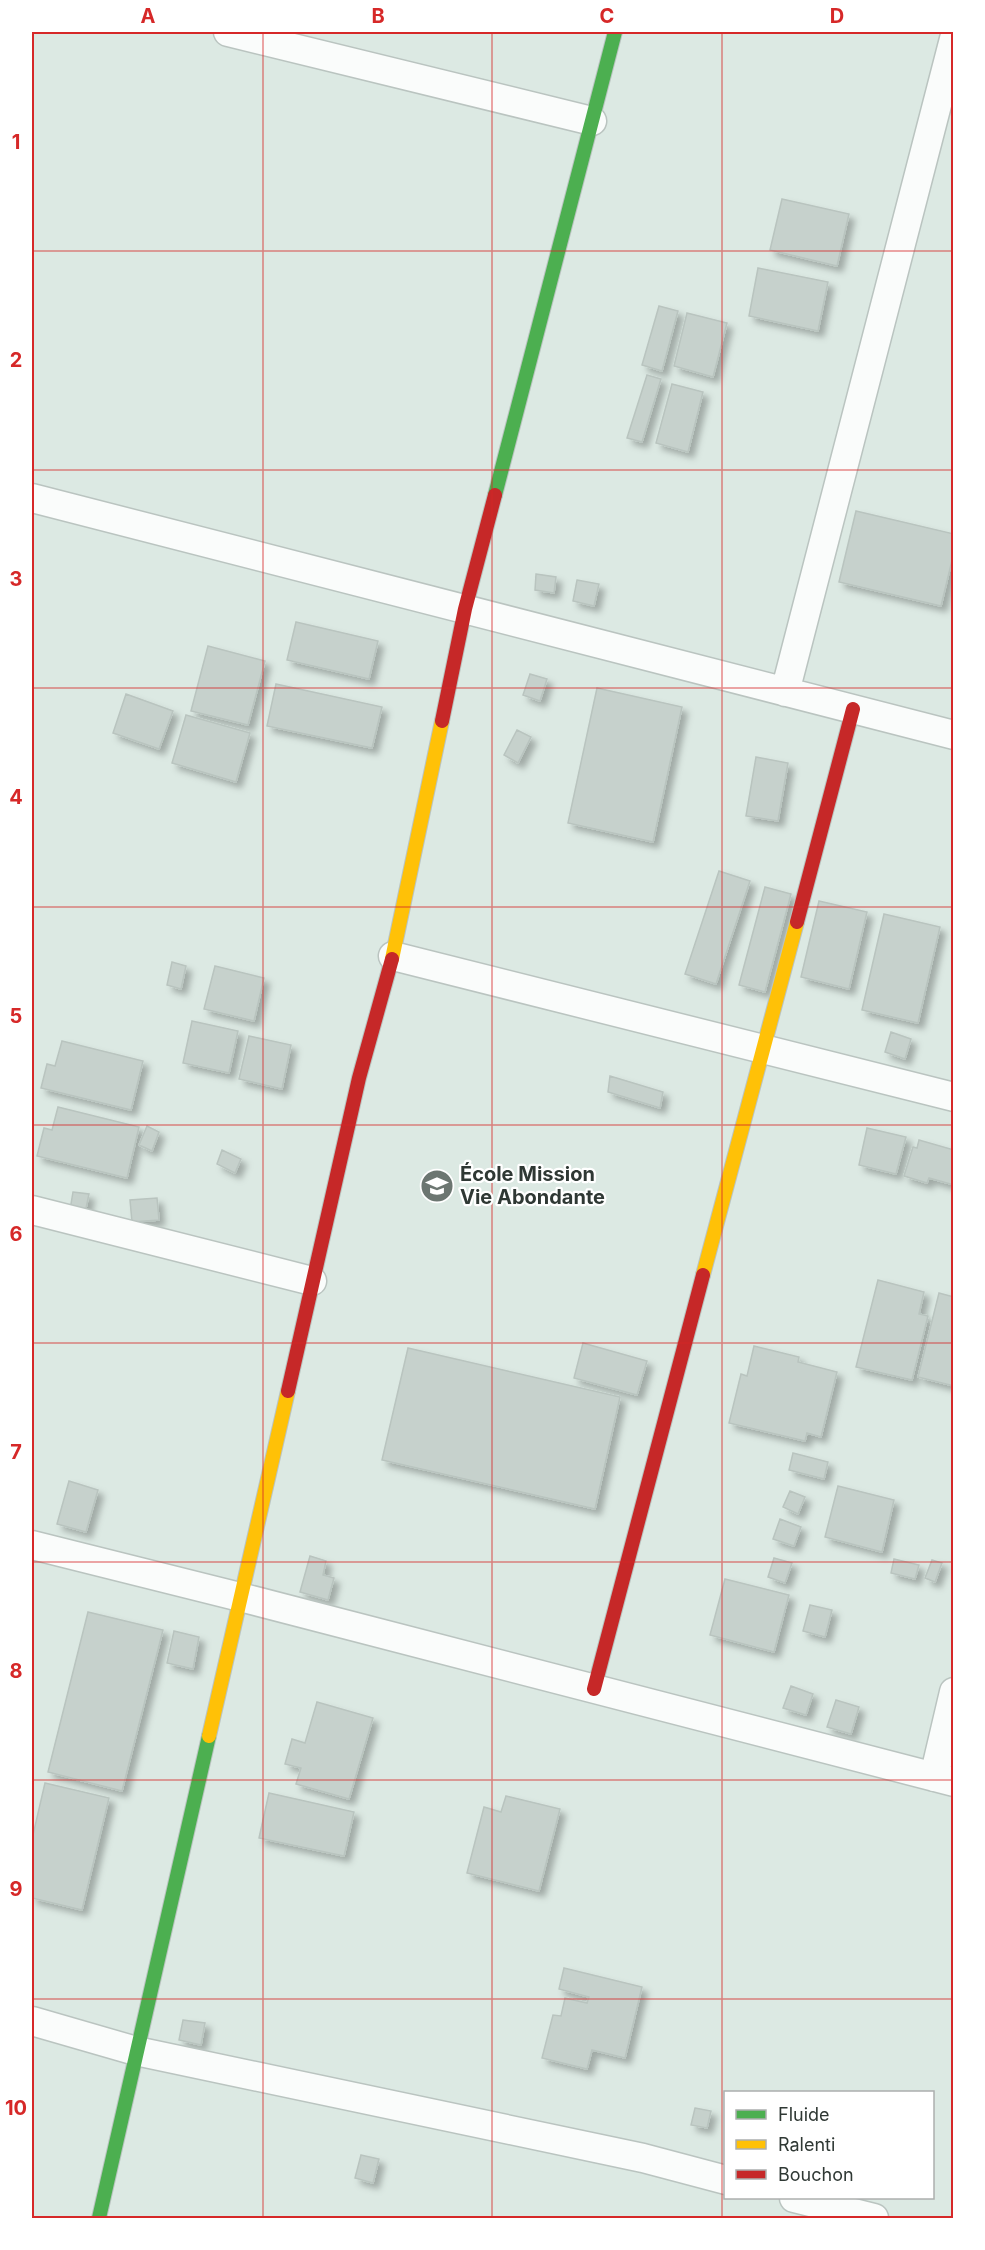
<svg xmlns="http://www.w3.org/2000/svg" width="985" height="2250" font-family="Inter,sans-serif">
<defs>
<filter id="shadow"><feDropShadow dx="5.5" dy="5.5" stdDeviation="3" flood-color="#0004"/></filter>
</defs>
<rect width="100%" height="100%" fill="#dce9e3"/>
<path fill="#c6d1cc" stroke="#b9c4bf" stroke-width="1.5" filter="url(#shadow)" d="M782 199 849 214 837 266 770 250Z
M758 268 828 282 818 331 749 316Z
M659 306 678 311 662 371 642 365Z
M687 313 727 323 713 377 674 366Z
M647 375 661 379 642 442 627 438Z
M672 384 703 392 688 452 656 443Z
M856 511 954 534V552L941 606 839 582Z
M536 574 556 577 554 593 535 590Z
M577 580 599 584 594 606 573 601Z
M296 622 378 641 369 679 287 660Z
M208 646 265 661 248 725 191 711Z
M530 674 547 679 540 701 523 695Z
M276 684 382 707 372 748 267 726Z
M597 688 682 707 653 842 568 823Z
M126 694 173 711 159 749 113 733Z
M186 715 250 733 236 782 172 763Z
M517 730 531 737 518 763 504 755Z
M756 757 788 763 778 821 746 816Z
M719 871 750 881 716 984 685 974Z
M765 887 791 894 765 992 739 985Z
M819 901 867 912 849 989 801 977Z
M884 914 940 927 918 1023 862 1010Z
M172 962 186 966 181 989 167 985Z
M215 966 264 978 254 1021 204 1009Z
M192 1021 238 1031 229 1073 183 1063Z
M891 1032 911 1039 905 1059 885 1052Z
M249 1036 291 1045 282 1089 239 1079Z
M62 1041 143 1061 131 1110 41 1088 47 1064 55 1066Z
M610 1076 663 1092 660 1108 608 1092Z
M58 1107 139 1127 127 1178 37 1156 44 1128 52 1130Z
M147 1126 159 1132 152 1151 139 1145Z
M867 1128 906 1137 896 1174 859 1165Z
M919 1140 954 1150V1185L929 1178 927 1183 904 1176 913 1147 917 1148Z
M222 1150 241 1159 235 1173 217 1164Z
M73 1192 89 1194 85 1213 70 1210Z
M157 1198 159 1220 132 1222 130 1200Z
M878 1280 924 1292 919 1314 928 1316 912 1380 856 1367Z
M939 1293 954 1297V1386L918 1377Z
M583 1343 647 1361 637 1395 574 1378Z
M754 1346 799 1357 798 1362 837 1372 821 1437 807 1433 805 1441 729 1423 741 1374 747 1376Z
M408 1348 620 1397 595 1509 382 1460Z
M793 1453 828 1462 824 1479 789 1470Z
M69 1481 98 1490 86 1532 57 1524Z
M838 1486 894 1500 882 1552 825 1537Z
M790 1491 805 1497 798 1514 783 1507Z
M780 1519 801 1527 794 1546 773 1539Z
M310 1556 326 1561 323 1575 334 1578 328 1600 300 1592Z
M774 1558 792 1563 785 1583 768 1577Z
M894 1559 919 1565 915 1579 891 1573Z
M932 1560 942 1563 935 1582 925 1578Z
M725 1579 789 1595 774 1652 710 1635Z
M810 1605 832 1610 825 1637 803 1631Z
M88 1612 163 1630 122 1791 48 1772Z
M174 1631 199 1637 193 1669 167 1663Z
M791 1686 813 1694 806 1715 783 1708Z
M836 1700 859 1707 851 1734 827 1727Z
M317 1702 373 1718 349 1799 296 1784 301 1768 285 1764 292 1739 305 1743Z
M45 1783 109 1798 82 1910 32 1898V1839Z
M269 1793 354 1812 344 1856 259 1838Z
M506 1796 560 1809 539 1891 467 1873 484 1807 501 1812Z
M564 1968 642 1987 625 2058 592 2050 587 2069 542 2058 553 2015 561 2016 565 1998 587 2003 589 1997 559 1989Z
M183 2020 205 2023 201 2045 179 2040Z
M695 2108 711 2111 707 2128 691 2125Z
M361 2155 379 2159 373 2183 355 2178Z"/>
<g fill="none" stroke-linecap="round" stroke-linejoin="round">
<defs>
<path id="street" d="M228 32 592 121
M32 498 954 735
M785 692 954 39
M393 956 954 1097
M32 1210 312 1281
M32 1545 240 1597 954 1782
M934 1777 954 1692
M32 2021 136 2051 643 2158 726 2180
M794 2198 874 2218"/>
<path id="fast" d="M495 495 615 32
M99 2218 209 1736"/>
<path id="slow" d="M392 959 442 721
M703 1275 797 922
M209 1736 288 1391"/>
<path id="jam" d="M442 721 465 609 495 495
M797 922 853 709
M288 1391 359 1078 392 959
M594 1689 703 1275"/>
</defs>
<use href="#street" stroke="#bac4c0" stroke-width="31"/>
<use href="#fast" stroke="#bac4c0" stroke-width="16"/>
<use href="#slow" stroke="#bac4c0" stroke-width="16"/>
<use href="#jam" stroke="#bac4c0" stroke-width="16"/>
<use href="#street" stroke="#fafcfb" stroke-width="28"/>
<use href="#fast" stroke="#4caf50" stroke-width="14"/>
<use href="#slow" stroke="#ffc107" stroke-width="14"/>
<use href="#jam" stroke="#c62828" stroke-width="14"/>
</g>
<path fill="none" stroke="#d62828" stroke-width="1.5" stroke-opacity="0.55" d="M263 32V2218M492 32V2218M722 32V2218M32 251H954M32 470H954M32 688H954M32 907H954M32 1125H954M32 1343H954M32 1562H954M32 1780H954M32 1999H954"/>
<defs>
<symbol id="school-disc" viewBox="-11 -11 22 22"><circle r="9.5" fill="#6c7671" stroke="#fff"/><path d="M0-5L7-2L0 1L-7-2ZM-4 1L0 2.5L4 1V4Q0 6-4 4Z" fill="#fff"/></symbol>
</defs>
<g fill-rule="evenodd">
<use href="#school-disc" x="418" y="1167" width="38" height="38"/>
</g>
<g text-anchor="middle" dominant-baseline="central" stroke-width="4.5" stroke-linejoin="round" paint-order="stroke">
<g font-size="20" font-weight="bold" fill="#2f3834" stroke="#fff" text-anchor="start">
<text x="460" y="1174">École Mission<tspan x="460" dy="23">Vie Abondante</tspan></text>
</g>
</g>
<rect width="985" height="2250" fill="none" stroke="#ffffff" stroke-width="66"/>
<rect x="724" y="2091" width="210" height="108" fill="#ffffff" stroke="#acafae" stroke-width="1.5"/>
<rect x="736" y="2110" width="30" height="9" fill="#4caf50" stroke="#acafae" stroke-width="1.5"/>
<text x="778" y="2121" font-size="18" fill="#2f3834">Fluide</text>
<rect x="736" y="2140" width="30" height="9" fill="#ffc107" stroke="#acafae" stroke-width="1.5"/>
<text x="778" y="2151" font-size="18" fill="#2f3834">Ralenti</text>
<rect x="736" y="2170" width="30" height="9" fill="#c62828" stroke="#acafae" stroke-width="1.5"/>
<text x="778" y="2181" font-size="18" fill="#2f3834">Bouchon</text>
<rect x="33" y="33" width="919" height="2184" fill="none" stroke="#d62828" stroke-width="2"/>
<g font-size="20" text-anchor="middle" font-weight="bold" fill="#d62828">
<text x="148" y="23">A</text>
<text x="378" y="23">B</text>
<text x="607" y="23">C</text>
<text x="837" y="23">D</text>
<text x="16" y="149">1</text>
<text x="16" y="367">2</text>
<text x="16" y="586">3</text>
<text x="16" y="804">4</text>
<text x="16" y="1023">5</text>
<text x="16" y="1241">6</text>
<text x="16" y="1459">7</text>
<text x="16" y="1678">8</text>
<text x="16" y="1896">9</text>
<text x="16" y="2115">10</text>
</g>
</svg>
